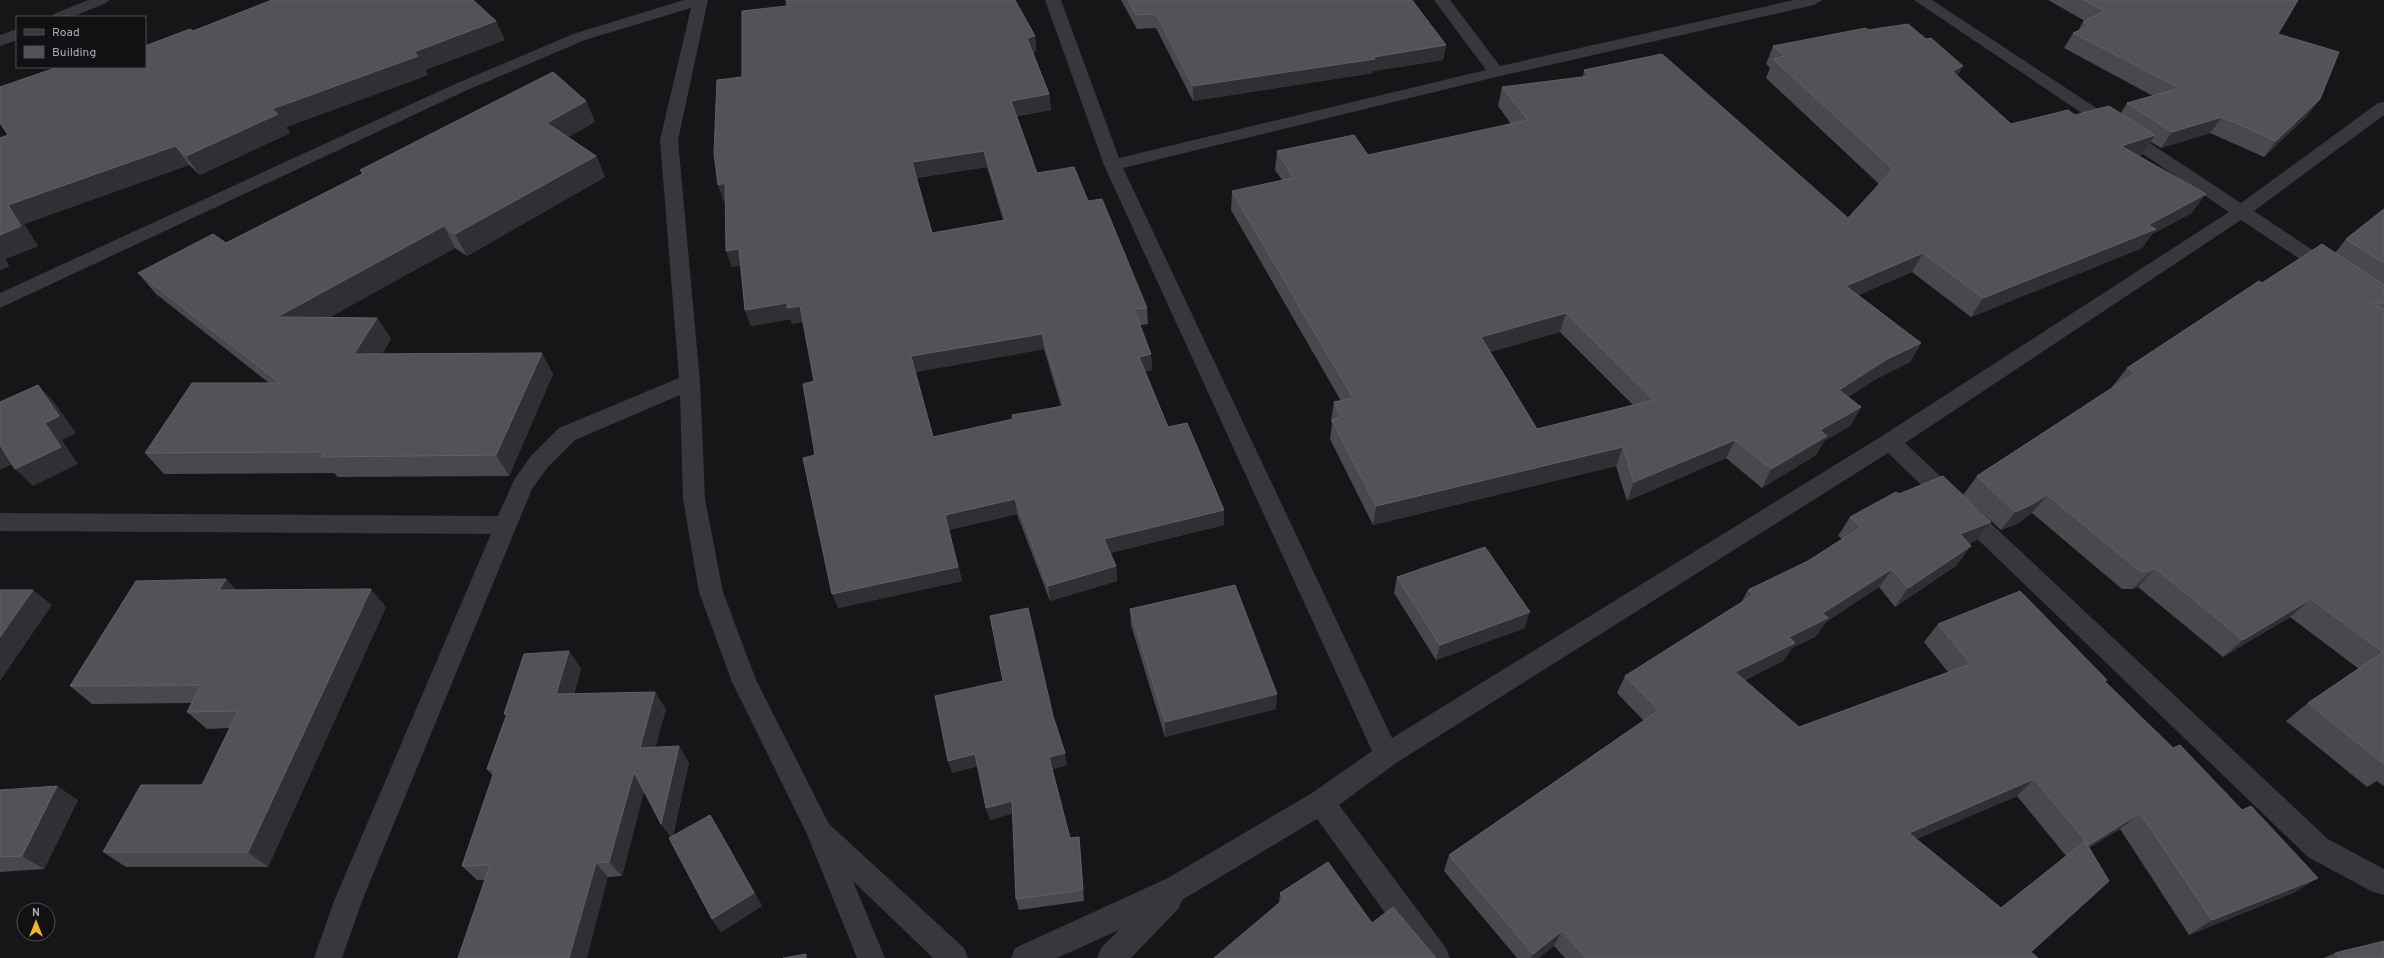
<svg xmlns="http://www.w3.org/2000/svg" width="2384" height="958" font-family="Overpass,sans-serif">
<rect width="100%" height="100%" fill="#161618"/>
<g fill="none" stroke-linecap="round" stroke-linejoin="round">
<path fill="#37383d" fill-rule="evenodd" d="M88 0H109L106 3 72 17H51L54 14Z
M684 0H708L678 140 700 382 705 499 723 592 756 680 829 824 964 948 968 958H933L853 881 885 958H857L807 834 732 682 699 592 683 499 680 395 575 440 547 468 532 489 362 901 342 958H314L334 901 491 534 0 531V513L498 516 514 480 531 456 559 428 679 378 660 140 691 8 585 40 465 91 0 308V293L453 85 573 34Z
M1045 0H1061L1119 158 1486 70 1434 0H1450L1500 66 1794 0H1822L1814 5 1496 77 1123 168 1392 738 1882 436 2229 212 1914 0H1932L2241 203 2378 103 2384 102V115L2254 211 2338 267 2341 271 2338 275 2331 277 2324 275 2241 220 1905 443 2328 839 2384 869V895L2371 891 2308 857 1888 453 1396 763 1339 805 1446 948 1450 958H1418L1317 819 1182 900 1179 908 1131 958H1097L1101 948 1119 930 1057 958H1011L1015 948 1168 878 1312 793 1372 751 1104 165Z
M17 29V40L0 46V35Z"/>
</g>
<path fill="#47494d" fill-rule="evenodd" d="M1121 0H1412L1446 45 1443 60 1373 71V73L1193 101 1156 28 1137 29Z
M2048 0H2298L2278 34 2308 115 2264 157 2210 133 2161 148 2151 142 2142 155 2138 156 2192 213 2152 234 2142 248 1971 317 1912 272 1858 295 1921 343 1910 362 1876 379 1848 397 1861 407 1850 426 1824 441 1816 455 1762 488 1726 458 1627 501 1616 466 1373 525 1330 439 1332 423 1331 421 1334 402 1341 401 1231 210 1232 191 1282 180 1275 170 1277 151 1368 155 1511 124 1498 106 1502 87 1583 77 1584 70 1848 218 1879 184 1766 78 1770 68 1766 64 1773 46 1868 30 1957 76 2011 124 2075 115 2121 113 2127 103 2153 96 2064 48 2073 33 2078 31 2083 22 2085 21ZM1560 332 1633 405 1537 429 1490 352Z
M193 31 505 40 425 70 428 75 286 127 290 133 200 175 189 165 24 224 38 246 5 259 9 266 0 270V138L8 135 145 67Z
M1035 36 1036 52H1033L1049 94 1051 110 1017 116 1037 173 1088 201 1147 308 1148 324 1140 325 1151 354 1152 370 1145 371 1168 427 1224 525 1110 553 1116 566 1117 581 1050 601 1017 514 949 530 962 581 838 608 815 455 814 381 803 322 792 324 791 319 751 326 745 310 741 265 732 267 726 200 723 201 742 77ZM987 167 1003 220 932 233 916 178ZM1044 349 1061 406 1012 415 1013 419 933 437 915 372Z
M586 101 595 122 568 137 596 156 605 177 467 256 455 248 329 317 377 318 391 339 382 354 553 374 509 476 338 477 334 473 164 474 145 453 269 383 156 294 138 273 226 243 362 174 360 170Z
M2384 209V786L2377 781 2367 787 2286 721 2308 703 2359 669 2290 617 2223 657 2138 587 2133 589H2122L2032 513 2017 524 2001 530 1963 495 1977 476 2113 387H2112L2127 368 2262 283 2335 253 2346 239Z
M1899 494 1991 522 1977 540 1968 544 1957 565 1895 607 1879 587 1826 622 1816 636 1792 648 1783 661 1745 680 1799 727 1948 672 1924 642 1938 624 2107 680 2105 681 2173 748 2318 878 2293 893 2189 935 2120 829 2089 848 2031 952 2038 958H1565L1554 946 1538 958H1517L1444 871 1449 855 1644 721 1617 693 1625 676 1741 603 1748 590 1808 561 1842 539 1838 536 1850 517ZM2017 796 2066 856 2001 908 1916 839Z
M1397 577 1525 628 1436 660 1394 593Z
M226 579 236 590 386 607 268 867H126L103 852 202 785 230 728 207 729 187 712 192 703 92 704 70 686Z
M1130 609 1276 709 1165 737 1131 625Z
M569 651 581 669 574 694 666 709 655 747 689 762 673 836 719 829 762 906 721 932 712 919 671 837 661 824 644 791 622 876 608 877 477 880 462 866 493 776 487 769 506 716 504 714Z
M1053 716 1067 765 1052 769 1070 838 1079 837 1080 848 1084 901 1019 910 1016 899 1013 813 990 820 978 766 952 773Z
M0 790 78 800 44 869 0 872Z
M1280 893 1372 923 1279 903Z
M2335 953 2384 958H2324Z"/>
<path fill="#2f3033" d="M496 21 505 40 425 70 428 75 286 127 290 133 200 175 186 156 272 109 414 52Z
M1035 36 1036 52 1029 53 1027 38Z
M1446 45 1443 60 1373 71V73L1193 101V86Z
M1963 66 1953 84 1952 71Z
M1049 94 1051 110 1013 116 1011 101Z
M2320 99 2308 115 2264 157 2276 141Z
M586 101 595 122 556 144 547 123Z
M2222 117 2210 133 2161 148 2172 132Z
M2155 135 2142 155 2108 165 2121 146Z
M175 146 189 165 24 224 38 246 5 259 9 266 0 270V235L8 205Z
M984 151 987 167 915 178 912 162Z
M596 156 605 177 467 256 455 234Z
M725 183 731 199 723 201 718 185Z
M2206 194 2192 213 2152 234 2142 248 1971 317 1983 298 2148 225Z
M444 226 455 248 293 338 277 317Z
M739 249 744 265 732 267 726 251Z
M1923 253 1912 272 1836 305 1846 286Z
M787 303 800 306 805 322 792 324 791 319 751 326 745 310Z
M1566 313 1560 332 1477 356 1481 337Z
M377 318 391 339 369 375 354 354Z
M1042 334 1044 349 915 372 911 356Z
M1921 343 1910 362 1876 379 1828 409 1839 390 1887 359Z
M542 353 553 374 509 476 496 455Z
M1151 354 1152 370 1140 372 1139 357Z
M38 385 54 402 76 433 62 440 78 464 33 486 15 469 45 423Z
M1861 407 1850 426 1824 441 1816 455 1762 488 1771 469 1820 430Z
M1735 440 1726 458 1627 501 1634 482Z
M0 445 17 462 0 470Z
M1623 447 1616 466 1373 525 1376 506Z
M2047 495 2032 513 2017 524 2001 530 2015 512Z
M1015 499 1017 514 949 530 945 515Z
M1224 510V525L1106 554 1104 539Z
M1991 522 1977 540 1946 553 1960 534Z
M1971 546 1957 565 1895 607 1908 588Z
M1116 566 1117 581 1050 601 1048 586Z
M958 567 962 581 838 608 832 594Z
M2155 568 2138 587 2133 589 2151 571Z
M1892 569 1879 587 1826 622 1816 636 1792 648 1783 661 1725 689 1735 672 1789 637 1823 613Z
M226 579 244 598 219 590Z
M371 589 386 607 268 867 248 852Z
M33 590 52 605 0 681V637Z
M2311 599 2290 617 2223 657 2243 640Z
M1530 612 1525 628 1436 660 1440 645Z
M569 651 581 669 568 711 556 694Z
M655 692 666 709 651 764 640 748Z
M1277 694 1276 709 1165 737V722Z
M679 746 689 762 672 839 661 824Z
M1065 753 1067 765 1051 770 1049 757Z
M975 754 978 766 952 773 948 761Z
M634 772 645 788 622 876 609 862Z
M2034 779 2017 796 1894 849 1909 833Z
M57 786 78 800 44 869 22 856Z
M1012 801 1015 813 990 820 986 808Z
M2140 813 2120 829 2069 860 2089 845Z
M710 815 719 829 762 906 721 932 712 919Z
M596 863 608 877 587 958H569Z
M2318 878 2293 893 2189 935 2212 920Z
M1562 931 1554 946 1538 958H1531L1533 954Z"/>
<path fill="#525359" stroke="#5f6168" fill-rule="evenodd" d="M272 0H473L496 21 414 52 418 56 272 109 278 114 186 156 175 146 8 205 21 226 0 235V138L8 135 0 123V87L58 67H145V46L190 29 193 31Z
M786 0H1015L1035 36 1027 38 1049 94 1011 101 1037 173 1074 167 1088 201 1102 199 1147 308 1134 309 1151 354 1139 357 1168 427 1187 423 1224 510 1104 539 1116 566 1048 586 1015 499 945 515 958 567 832 594 803 458 815 455 803 384 814 381 800 306 787 308V303L745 310 739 249 726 251 725 183 718 185 714 153 717 80 742 77V11L787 6ZM984 151 1006 220 932 233 912 162ZM1042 334 1064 406 1012 415 1013 419 933 437 911 356Z
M1128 0H1412L1446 45 1374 57 1375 59 1193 86 1156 14 1136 15Z
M2084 0H2298L2278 34 2339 52 2320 99 2276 141 2222 117 2172 132 2127 103 2180 88 2073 33 2089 26 2083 22 2104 11Z
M1908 24 1926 39 1931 38 1963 66 1952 71 2011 124 2068 110 2075 115 2109 106 2155 135 2121 146 2206 194 2148 225 2156 229 1983 298 1923 253 1846 286 1921 343 1887 359 1839 390 1861 407 1820 430 1827 436 1771 469 1735 440 1634 482 1623 447 1376 506 1332 420 1341 417 1334 402 1353 398 1232 191 1293 178 1277 151 1354 135 1368 155 1528 120 1502 87 1590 76 1584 70 1662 54 1848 218 1893 169 1773 59 1785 56 1773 46 1866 28 1868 30ZM1566 313 1654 400 1537 429 1481 337Z
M553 72 586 101 547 123 596 156 455 234 444 226 277 317 377 318 354 354 542 353 496 455 321 457 324 452 145 453 192 383H280L138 273 213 234 226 243 364 173 360 170Z
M2384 209V263L2346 239Z
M2322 244 2384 285V303H2372L2384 309V764L2308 703 2383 652 2311 599 2243 640 2155 568 2151 571H2140L2047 495 2031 505 2015 512 1977 476 2135 373 2127 368 2259 281 2262 283Z
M38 385 59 416 45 423 61 447 15 469 0 445V402Z
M1943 476 1991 522 1960 534 1971 546 1908 588 1892 569 1823 613 1828 618 1789 637 1795 643 1735 672 1799 727 1971 664 1938 624 2020 591 2107 680 2104 681 2173 748 2180 745 2242 810 2251 806 2318 878 2212 920 2140 813 2089 845 2034 779 1909 833 2001 908 2085 841 2109 881 2031 952 2038 958H1586L1562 931 1533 954 1449 855 1659 710 1625 676 1753 595 1748 590 1808 561 1861 527 1850 517 1896 492 1899 494Z
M1485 547 1530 612 1440 645 1397 577Z
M226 579 219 590 371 589 248 852H103L141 785H202L238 711 187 712 201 685 70 686 136 581Z
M1235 585 1277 694 1165 722 1130 609Z
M0 590H33L0 637Z
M1028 608 1053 716 1065 753 1049 757 1070 838 1079 837 1083 890 1016 899 1012 801 986 808 975 754 948 761 935 696 1003 681 990 616Z
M569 651 556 694 655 692 640 748 679 746 661 824 634 772 609 862 596 863 569 958H458L490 865 462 866 495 769H487L507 714H504L524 654Z
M57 786 22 856 0 857V790Z
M710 815 754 893 712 919 669 838Z
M1328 862 1372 923 1393 907 1436 958H1214L1284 899 1280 893Z
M2384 941V958H2339L2335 953Z
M806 954V958H783Z"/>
<rect x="16" y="16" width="130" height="52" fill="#111113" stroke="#4d4f55"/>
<rect x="24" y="29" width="20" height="6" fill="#37383d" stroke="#4d4f55"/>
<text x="52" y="36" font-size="12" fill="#a8adb8">Road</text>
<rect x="24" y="46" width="20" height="12" fill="#525359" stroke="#4d4f55"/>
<text x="52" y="56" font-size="12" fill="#a8adb8">Building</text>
<g transform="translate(36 922)"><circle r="19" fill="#111113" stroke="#4d4f55"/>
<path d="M0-3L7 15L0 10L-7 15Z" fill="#f2b134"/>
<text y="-6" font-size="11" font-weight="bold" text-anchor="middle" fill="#a8adb8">N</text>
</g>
</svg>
